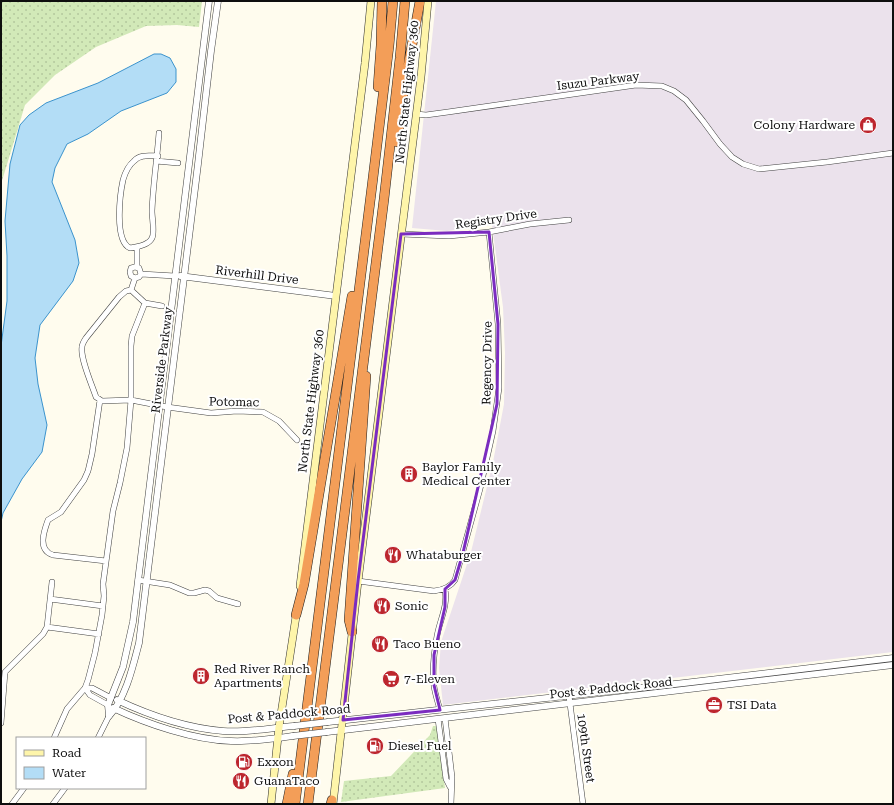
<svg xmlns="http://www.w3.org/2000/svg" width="894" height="805" font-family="'Roboto Serif',serif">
<defs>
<pattern id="grass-dots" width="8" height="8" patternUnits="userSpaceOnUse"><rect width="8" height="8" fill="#d2e9b8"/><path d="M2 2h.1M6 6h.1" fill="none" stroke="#b3c79d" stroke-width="1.8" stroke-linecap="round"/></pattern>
</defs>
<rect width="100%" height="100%" fill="#fffcee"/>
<path fill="#ebe2ec" d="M436 1H893V652L443 705 439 668 441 642 471 552 493 462 504 404 505 353 503 307 492 225 447 231 412 228Z"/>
<path fill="url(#grass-dots)" d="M1 1H202L199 27 177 25 146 26 96 47 55 75 25 105 1 184Z
M433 726H437L445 788 341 802 344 781 391 776 430 735Z"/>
<path fill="#b3ddf6" stroke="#3b93cd" d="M154 54H161L170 58 176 69V82L167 93 121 111 88 134 67 144 55 168 52 182 75 240 79 263 73 281 40 325 35 358 38 384 47 425 42 452 22 479 3 513 1 522V346L7 301V256L5 221 10 164 20 125 29 115 46 103 98 83Z"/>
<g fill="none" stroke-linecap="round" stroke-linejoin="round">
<defs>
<path id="minor" d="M416 114 426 115 448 112 636 85 662 86 674 91 686 100 703 121 720 144 732 157 743 164 759 169 827 162 893 153
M158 156C149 156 140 154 134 161 129 165 125 173 123 180 120 194 114 241 130 248 137 247 149 245 152 238 155 233 152 218 152 211 153 185 157 159 159 133
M156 161 178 163
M401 234 449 236 489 232 530 224 569 220
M137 267V247
M141 274 175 276
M135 278 131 276 130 272 131 268 135 267 139 268 141 274 139 277 135 278 131 290 145 303 162 306
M131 290 126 291 119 297 86 338C84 341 82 344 82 347 80 358 92 385 96 397L102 401 131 400 167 407 211 413 237 411 263 412 279 421 297 440
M100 400 92 454 88 471 84 480 61 512 48 520C44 531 37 550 53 555L106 561
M138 580 170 585 189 593H194L205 590 209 591 217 598 238 604
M358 581 434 591C442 590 450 588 455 580L480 489 493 431 499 388 498 324 489 232
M50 599 103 606
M47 627 99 634
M85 688 90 695 108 705
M85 688H92L111 698
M569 696 583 804
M440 710C438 702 435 694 434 686 432 669 434 652 437 636 440 619 448 607 445 589
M445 718 452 777 451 804
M438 719 446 779 450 787
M1 723 5 672 43 634 47 627 52 582
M54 738 67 709 85 688 88 680 95 653 102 615 104 596 103 584 113 511 120 483 127 448 131 400V346L132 336 145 303
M98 738 109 716
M12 804 24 788
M53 804 65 788"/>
<path id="tertiary" d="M180 276 336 296
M117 700C151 716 186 728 223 731 246 733 271 728 294 726
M113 708C147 724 194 740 231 741 252 742 272 739 293 736
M109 716C126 698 133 666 139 643L198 164 211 51 218 1
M109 716 108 705 123 667 133 622 209 1
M328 722 684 683 893 658
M327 732 893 665"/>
<path id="secondary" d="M300 586 365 63 371 1
M271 804 279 727 297 610
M333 804 358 581 421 77 428 1"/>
<path id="motorway" d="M378 87 381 45 382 1
M397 142 403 94 420 1
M296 615 304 584 352 296
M352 632 349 620 366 376
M287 804 293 774
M295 804 372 186 389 46 393 1
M308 804 384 199 400 58 405 1
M331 804 332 800"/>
</defs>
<use href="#minor" stroke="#414141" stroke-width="6"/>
<use href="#tertiary" stroke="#414141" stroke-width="7"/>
<use href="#secondary" stroke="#303030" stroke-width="8"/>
<use href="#motorway" stroke="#1f1f1f" stroke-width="10"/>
<use href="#minor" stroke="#fff" stroke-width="5"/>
<use href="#tertiary" stroke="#fff" stroke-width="6"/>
<use href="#secondary" stroke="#fef5aa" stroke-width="7"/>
<use href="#motorway" stroke="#f39e58" stroke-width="9"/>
<defs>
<path id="tertiary-bridge" d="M294 726 328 722
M293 736 327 732"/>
</defs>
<use href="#tertiary-bridge" stroke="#414141" stroke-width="7" stroke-linecap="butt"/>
<use href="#tertiary-bridge" stroke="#fff" stroke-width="6"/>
</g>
<path fill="none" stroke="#7b2cbf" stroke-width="3" stroke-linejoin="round" d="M489 232 498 324 497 404 463 553 455 580 445 589V607L434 655V685L440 710 343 720 358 581 401 234Z"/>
<defs>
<symbol id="shop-disc" viewBox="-11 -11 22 22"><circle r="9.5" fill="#bd262e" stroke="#fff"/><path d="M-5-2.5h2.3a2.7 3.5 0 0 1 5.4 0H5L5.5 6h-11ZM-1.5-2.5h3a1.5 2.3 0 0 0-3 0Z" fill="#fff"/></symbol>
<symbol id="building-disc" viewBox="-11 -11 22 22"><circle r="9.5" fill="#bd262e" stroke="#fff"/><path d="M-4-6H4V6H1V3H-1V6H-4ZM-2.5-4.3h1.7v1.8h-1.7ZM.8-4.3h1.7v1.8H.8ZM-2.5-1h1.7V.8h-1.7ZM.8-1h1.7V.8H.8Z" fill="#fff"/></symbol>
<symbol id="restaurant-disc" viewBox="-11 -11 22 22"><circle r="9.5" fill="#bd262e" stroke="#fff"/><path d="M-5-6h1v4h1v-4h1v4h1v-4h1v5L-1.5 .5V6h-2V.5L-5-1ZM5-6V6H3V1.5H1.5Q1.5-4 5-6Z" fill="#fff"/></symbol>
<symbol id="supermarket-disc" viewBox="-11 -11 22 22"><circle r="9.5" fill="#bd262e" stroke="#fff"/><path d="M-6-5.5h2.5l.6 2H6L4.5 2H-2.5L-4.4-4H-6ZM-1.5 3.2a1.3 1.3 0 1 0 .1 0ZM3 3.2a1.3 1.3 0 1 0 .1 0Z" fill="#fff"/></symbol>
<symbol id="office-disc" viewBox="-11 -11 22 22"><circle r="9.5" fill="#bd262e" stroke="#fff"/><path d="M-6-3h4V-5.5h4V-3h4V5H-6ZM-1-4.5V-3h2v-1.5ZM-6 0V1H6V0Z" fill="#fff"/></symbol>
<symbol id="fuel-disc" viewBox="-11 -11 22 22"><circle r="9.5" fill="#bd262e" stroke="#fff"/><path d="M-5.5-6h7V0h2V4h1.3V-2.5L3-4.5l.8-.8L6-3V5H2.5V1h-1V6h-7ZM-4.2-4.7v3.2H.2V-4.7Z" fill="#fff"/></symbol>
</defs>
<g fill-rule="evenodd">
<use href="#shop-disc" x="858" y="115" width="20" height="20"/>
<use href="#building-disc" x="399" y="464" width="20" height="20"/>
<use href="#restaurant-disc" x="383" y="545" width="20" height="20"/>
<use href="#restaurant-disc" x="372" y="596" width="20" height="20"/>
<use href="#restaurant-disc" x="370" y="634" width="20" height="20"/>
<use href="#building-disc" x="191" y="666" width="20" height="20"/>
<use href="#supermarket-disc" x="381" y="669" width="20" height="20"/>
<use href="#office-disc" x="704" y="695" width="20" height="20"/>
<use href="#fuel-disc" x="365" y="736" width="20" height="20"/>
<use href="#fuel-disc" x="234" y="752" width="20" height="20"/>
<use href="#restaurant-disc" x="231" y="771" width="20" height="20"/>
</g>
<g text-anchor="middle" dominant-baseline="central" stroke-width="4" stroke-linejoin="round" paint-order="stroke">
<g font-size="12" fill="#0e0e0e" stroke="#fff">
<text transform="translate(598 81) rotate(-7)">Isuzu Parkway</text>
<text transform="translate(407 92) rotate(-84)">North State Highway 360</text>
<text transform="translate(496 219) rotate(-8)">Registry Drive</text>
<text transform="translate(257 275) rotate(7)">Riverhill Drive</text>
<text transform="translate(162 360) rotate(-83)">Riverside Parkway</text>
<text transform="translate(487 363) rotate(-89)">Regency Drive</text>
<text transform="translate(311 401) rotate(-83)">North State Highway 360</text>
<text transform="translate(234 402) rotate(1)">Potomac</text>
<text transform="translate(611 688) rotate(-6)">Post &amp; Paddock Road</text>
<text transform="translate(289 714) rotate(-5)">Post &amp; Paddock Road</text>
<text transform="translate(586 748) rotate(82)">109th Street</text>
</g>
<g font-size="12" fill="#0e0e0e" stroke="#fff" text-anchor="start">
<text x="855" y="125" text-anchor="end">Colony Hardware</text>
<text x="422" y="467">Baylor Family<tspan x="422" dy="14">Medical Center</tspan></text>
<text x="406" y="555">Whataburger</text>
<text x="395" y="606">Sonic</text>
<text x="393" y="644">Taco Bueno</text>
<text x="214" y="669">Red River Ranch<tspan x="214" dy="14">Apartments</tspan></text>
<text x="404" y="679">7-Eleven</text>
<text x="727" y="705">TSI Data</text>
<text x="388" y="746">Diesel Fuel</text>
<text x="257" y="762">Exxon</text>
<text x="254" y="781">GuanaTaco</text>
</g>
</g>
<rect width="894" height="805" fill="none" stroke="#0e0e0e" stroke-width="4"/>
<rect x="16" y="737" width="130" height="52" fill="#ffffff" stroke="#9f9f9f"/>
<rect x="24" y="750" width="20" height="6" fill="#fef5aa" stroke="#9f9f9f"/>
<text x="52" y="757" font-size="12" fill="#0e0e0e">Road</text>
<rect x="24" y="767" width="20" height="12" fill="#b3ddf6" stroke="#9f9f9f"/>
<text x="52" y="777" font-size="12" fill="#0e0e0e">Water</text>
</svg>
